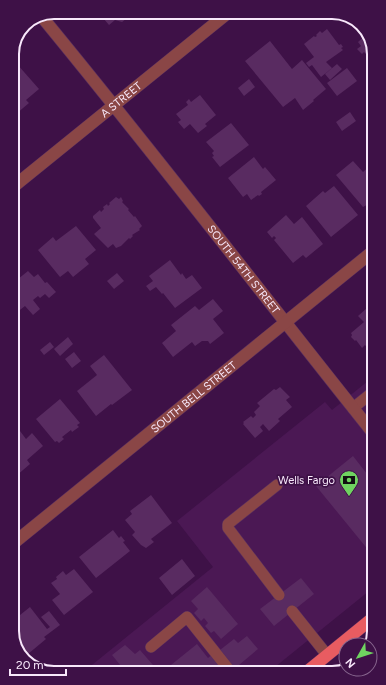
<svg xmlns="http://www.w3.org/2000/svg" width="386" height="685" font-family="Figtree,sans-serif">
<rect width="100%" height="100%" fill="#3e1147"/>
<path fill="#4b1854" d="M373 377 374 587 270 671 82 673 213 567 177 521 325 402 332 410Z"/>
<path fill="#592b61" d="M98 12H135L122 22 115 20 109 25Z
M327 29 339 45 341 44 343 47 341 48 343 50 326 62 332 68 321 77 312 65 309 67 306 63 314 57 304 44 314 36 315 37 317 36 316 35 320 31 322 33Z
M367 34 371 38V53L368 56 364 52 362 54 357 49 361 46 358 42Z
M270 41 292 69 302 60 326 89 313 100 314 101 303 110 295 98 283 107 245 61Z
M17 64 39 89 26 100 29 103 16 114 13 110 12 111V68Z
M337 64 342 69 330 80 325 74Z
M347 68 357 81 337 96 327 83Z
M249 79 255 87 244 96 238 88Z
M200 95 216 115 205 124 207 126 198 133 190 124 184 129 178 122 181 120 176 114 188 105 186 102 189 99 191 102Z
M350 112 356 121 342 131 336 122Z
M231 123 249 145 220 167 212 157 214 156 212 153 214 151 206 142Z
M254 157 263 169 265 167 276 180 261 192 262 194 259 196 258 195 251 200 247 194 243 197 228 178Z
M353 161 363 172 371 165 372 202 363 207 336 175Z
M334 186 358 215 331 237 306 206 323 191 325 193Z
M116 197 119 199 121 197 123 201 122 202 129 209 128 210 134 217 135 216 142 226 139 229 140 230 132 235 133 236 130 239 129 238 121 246 116 248 113 244 108 248 94 234 101 228 93 218V216L100 210 101 212 104 209 103 207 107 204 108 206 110 204 109 203Z
M286 215 294 224 302 217 323 244 306 258 303 255 293 263 274 240 276 238 274 236 272 238 267 232Z
M76 226 96 250 85 259 89 264 73 277 68 271 60 277 38 250 53 237 56 241Z
M170 260 181 275 182 273 186 279 192 275 202 288 175 308 163 293 162 294 156 287 150 291 146 286 153 281 149 276Z
M28 271 34 277 38 274 45 283 47 282 56 292 49 298 45 294 40 298 38 296 33 300 40 309 33 315 25 306 16 313 13 310V289L16 287 13 283Z
M117 273 124 281 114 289 107 281Z
M213 299 223 311 213 319 224 333 210 344 208 341H202L195 346 192 342 173 357 162 343 176 331 171 325 195 306 199 310Z
M367 308 372 314V350L371 352 365 345 362 348 356 340 355 341 351 337 352 335 351 333 364 322 358 316Z
M68 337 73 344 60 356 54 349Z
M50 342 54 347 44 355 40 350Z
M74 352 81 361 72 368 65 359Z
M104 355 132 390 112 405 111 404 96 416 77 391 97 375 90 366Z
M280 387 290 397 286 400 292 407 278 419 280 421 269 431 263 424 260 427 263 431 255 438 243 424 244 423 243 422 251 416 253 418 256 415 254 412 260 406 257 403 274 389 276 390Z
M60 399 80 423 77 425 79 427 72 432 71 430 62 437 64 439 59 443 57 441 55 442 36 419Z
M20 431 26 439 32 433 43 446 27 460 30 464 16 476 14 474V435Z
M353 456 371 479 370 480 373 483 374 557 316 486Z
M151 495 172 523 151 539 154 542 146 548 141 545 132 535 135 532 125 520 132 514 130 511Z
M113 530 119 538 121 536 125 541 123 542 130 551 96 578 79 557Z
M182 559 195 576 172 595 159 578Z
M74 569 93 592 64 615 52 600 60 594 51 583 57 579 56 577 63 571 66 575Z
M301 578 314 594 274 626 260 609Z
M207 587 238 624 221 639 214 631 211 633 205 626 208 623 204 618 201 621 194 613 198 609 191 601Z
M30 607 47 629 50 627 41 617 49 611 60 625 44 637 46 639 28 654 15 638V619Z
M247 636 258 649 233 670 220 650 234 639 238 643Z
M197 644 208 658 214 653 226 671 168 672 166 669Z
M125 645 135 654 140 650 159 672H130L128 669 125 671 112 655Z"/>
<g fill="none" stroke-linecap="round" stroke-linejoin="round">
<defs>
<path id="lane" d="M353 408 373 392
M277 485 228 524V528L279 595
M292 611 327 655
M151 647 187 617 230 671"/>
<g id="street">
<path id="s1" d="M42 17C155 154 262 294 373 433"/>
<path id="s2" d="M13 187 229 12"/>
<path id="s3" d="M15 542 372 252"/>
</g>
<path id="primary" d="M309 670 374 617"/>
</defs>
<use href="#lane" stroke="#582f60" stroke-width="12"/>
<use href="#street" stroke="#582f60" stroke-width="13"/>
<use href="#primary" stroke="#582f60" stroke-width="13"/>
<use href="#lane" stroke="#8a4646" stroke-width="11"/>
<use href="#street" stroke="#8a4646" stroke-width="12"/>
<use href="#primary" stroke="#e85c61" stroke-width="12"/>
</g>
<defs>
<symbol id="bank-pin" viewBox="-11 -11 22 30"><path d="M0 17L-7.5 6A9.5 9.5 0 1 1 7.5 6Z" fill="#6fd360" stroke="#3e1147"/><path d="M-6-4H6V4H-6ZM0-2.3a2.3 2.3 0 1 0 0 4.6a2.3 2.3 0 1 0 0-4.6Z" fill="#111"/></symbol>
</defs>
<g fill-rule="evenodd">
<use href="#bank-pin" x="338" y="469" width="22" height="30"/>
</g>
<g text-anchor="middle" dominant-baseline="central" stroke-width="3.5" stroke-linejoin="round" paint-order="stroke">
<g font-size="11" fill="#f8e8fb" stroke="#3e1147">
<text stroke="none"><textPath href="#s2" startOffset="139">A STREET</textPath></text>
<text stroke="none"><textPath href="#s1" startOffset="323">SOUTH 54TH STREET</textPath></text>
<text stroke="none"><textPath href="#s3" startOffset="230">SOUTH BELL STREET</textPath></text>
</g>
<g font-size="11" fill="#f8e8fb" stroke="#3e1147" text-anchor="end">
<text x="335" y="480">Wells Fargo</text>
</g>
</g>
<path d="M0 0H386V685H0ZM54 19H332A35 35 0 0 1 367 54V631A35 35 0 0 1 332 666H54A35 35 0 0 1 19 631V54A35 35 0 0 1 54 19Z" fill="#3e1147" fill-rule="evenodd"/>
<path fill="none" stroke="#f8e8fb" stroke-width="2" d="M54 19H332A35 35 0 0 1 367 54V631A35 35 0 0 1 332 666H54A35 35 0 0 1 19 631V54A35 35 0 0 1 54 19Z"/>
<g transform="translate(358 657) rotate(231)"><circle r="19" fill="#3e1147" stroke="#88678f"/>
<path d="M0-3L7 15L0 10L-7 15Z" fill="#6fd360"/>
<text y="-6" font-size="11" font-weight="bold" text-anchor="middle" fill="#f8e8fb">N</text>
</g>
<path d="M10 669v6h56v-6" fill="none" stroke="#f8e8fb" stroke-width="2"/>
<text x="16" y="669" font-size="12" fill="#f8e8fb" stroke="#3e1147" stroke-width="3" paint-order="stroke">20 m</text>
</svg>
